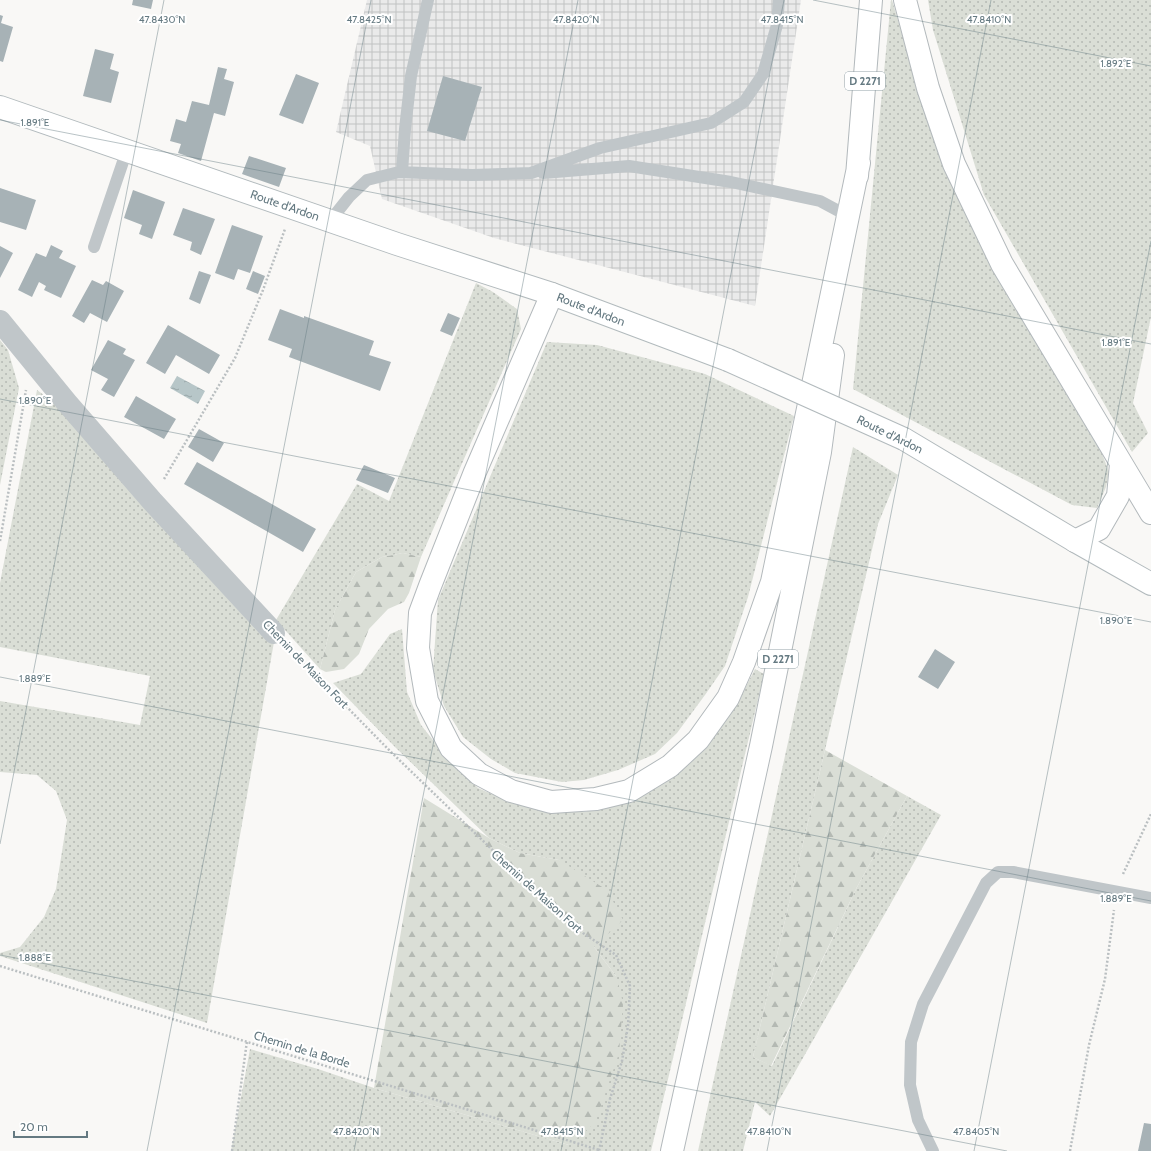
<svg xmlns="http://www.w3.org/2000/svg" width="1151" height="1151" font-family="Cabin,sans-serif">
<defs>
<pattern id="industrial-grid" width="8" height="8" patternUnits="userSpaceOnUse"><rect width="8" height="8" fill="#eaeaea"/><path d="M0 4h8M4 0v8" fill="none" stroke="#c1c2c3"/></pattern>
<pattern id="grass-dots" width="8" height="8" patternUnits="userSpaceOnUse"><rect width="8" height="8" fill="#daded6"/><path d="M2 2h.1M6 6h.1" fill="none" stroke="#b4b9b3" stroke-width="1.8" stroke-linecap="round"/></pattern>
<pattern id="forest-firs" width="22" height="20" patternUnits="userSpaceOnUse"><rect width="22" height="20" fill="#daded6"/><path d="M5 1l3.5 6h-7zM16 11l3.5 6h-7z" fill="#b4b9b3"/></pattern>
<pattern id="water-ripples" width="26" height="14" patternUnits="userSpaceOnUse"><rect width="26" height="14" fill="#b7c6c8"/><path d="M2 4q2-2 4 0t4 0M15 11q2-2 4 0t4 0" fill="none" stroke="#98a6a8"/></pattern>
</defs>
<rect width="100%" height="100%" fill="#f9f8f6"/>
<path fill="url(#industrial-grid)" d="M367 0H801L755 306 494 238 382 199 370 146 336 132Z"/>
<path fill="url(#grass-dots)" d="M891 0H892L925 112 1098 443 1109 472 1106 487 1097 508 1072 505 853 389Z
M928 0H1151V317L1133 403 1148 433 1132 452 984 195 933 30Z
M476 283 493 292 517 309 521 329 421 557 403 553 382 557 356 572 335 610 320 669 276 620 357 484 389 501Z
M0 340 8 350 19 388 0 485Z
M547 342 597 345 705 374 794 416 748 597 725 666 705 695 677 733 655 754 618 770 584 780 562 782 515 773 491 759 463 737 444 706 433 670 438 600Z
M37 390 59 406 274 642 207 1023 0 956V953L20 947 44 917 56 889 67 820 56 791 37 775 0 772V701L140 725 150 676 0 647V583Z
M853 447 898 475 878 524 753 1057 772 1066 857 887 907 796 941 815 770 1116 755 1102 743 1151H698Z
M402 629 407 692 421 725 448 759 478 788 510 802 547 811 584 812 620 803 737 704 755 669 764 674 651 1151H231L250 1049 318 1069 374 1088 569 1145 616 976 594 947 559 860 520 853 489 838 396 748 333 683 361 674 390 634Z"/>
<path fill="url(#forest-firs)" d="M403 553 421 557 409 593 404 602 388 609 369 629 359 654 344 669 326 672 320 669 335 610 356 572 382 557Z
M825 750 907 796 857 887 771 1066 753 1057Z
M424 798 489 838 520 853 559 860 607 890 623 920 594 947 616 976 623 1003 619 1053 595 1123 569 1145 374 1088Z"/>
<path fill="url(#water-ripples)" d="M177 376 205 391 198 404 170 388Z"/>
<path fill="#a7b2b6" d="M133 0H153L151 9 132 5Z
M0 15 3 16 1 23 13 27 3 62 0 61Z
M95 49 114 54 110 69 119 72 111 103 83 96Z
M218 67 227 69 224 79 234 82 225 116 214 113 201 161 178 153 181 144 170 141 176 119 186 122 192 101 209 105Z
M296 74 319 83 303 124 279 115Z
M443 76 482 87 465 141 427 131Z
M249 156 286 168 279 187 242 174Z
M0 188 36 200 26 230 0 222Z
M133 190 165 202 152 239 139 234 142 225 124 218Z
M183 208 215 219 201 255 190 250 192 242 173 235Z
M232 225 263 236 250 273 238 269 234 280 215 273Z
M51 245 63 251 59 258 76 266 61 298 44 290 46 286 39 282 32 297 18 290 36 253 46 257Z
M0 246 13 253 0 278Z
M199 271 211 275 200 304 189 299Z
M253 271 265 276 258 294 246 289Z
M92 280 103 285 106 281 124 291 107 322 90 313 84 323 72 316Z
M280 309 304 318V316L374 341 369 355 391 362 380 391 289 357 292 349 268 340Z
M448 313 460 318 452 336 440 331Z
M168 325 220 355 209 374 176 355 165 374 146 363Z
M108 340 126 349 123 354 135 360 114 397 101 390 108 379 91 370Z
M136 396 176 419 164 439 124 417Z
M199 429 224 443 213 462 188 447Z
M197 462 316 529 303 552 184 484Z
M364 465 395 478 388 493 356 480Z
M935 649 955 662 938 689 918 677Z
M1144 1123 1151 1124V1151H1138Z"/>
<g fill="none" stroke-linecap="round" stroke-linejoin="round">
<defs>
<path id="secondary" d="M0 107 397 244 552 294 728 360
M904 439 1075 541 1151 584"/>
<path id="highway" d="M905 0 928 88 954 164 1002 264 1151 513
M857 176 871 0
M552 294 475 472 430 586 420 613 418 648 427 701 451 748 479 774 511 791 551 802 596 799 629 791 670 766 698 740 728 698 744 662 772 582 859 163
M1075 541 1099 529 1118 496 1121 464
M672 1151 761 746 820 452 833 355"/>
</defs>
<use href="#secondary" stroke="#b2babd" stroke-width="24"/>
<use href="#highway" stroke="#b3b9bc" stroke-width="24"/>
<path stroke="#babfc1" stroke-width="2.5" stroke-dasharray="2 2" stroke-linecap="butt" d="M164 479 235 358 263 290 285 229
M0 541 26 390
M290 649 390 751 538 894 583 933 616 955 630 986 628 1026 622 1061 610 1099 599 1151
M1123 874 1151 814
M0 966 599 1150
M232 1151 247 1041
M1070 1151 1089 1045 1105 979 1114 910"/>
<path stroke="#c0c6c9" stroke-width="12" d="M402 172 405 129 411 76 428 0
M543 173 629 166 731 182 820 201 848 216
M330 221 349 197 367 180 399 172 472 175 531 173 600 148 711 123 744 102 763 74 777 25 779 0
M94 247 127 150
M933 1151 918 1120 910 1085 911 1042 923 1004 986 883 998 872H1013L1151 898"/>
<path stroke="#c0c6c9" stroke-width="22" d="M0 321 67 403 152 501 274 633"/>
<use href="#secondary" stroke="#fff" stroke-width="22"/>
<use href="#highway" stroke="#fff" stroke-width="22"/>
<defs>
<path id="secondary-bridge" d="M728 360 904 439"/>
</defs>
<use href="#secondary-bridge" stroke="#b2babd" stroke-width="24" stroke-linecap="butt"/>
<use href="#secondary-bridge" stroke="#fff" stroke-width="22"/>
</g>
<path fill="none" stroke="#647981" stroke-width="1" stroke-opacity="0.45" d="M813 0 1151 66M0 120 1151 344M0 399 1151 622M0 677 1151 901M0 844 164 0M0 955 1007 1151M147 1151 371 0M354 1151 578 0M561 1151 784 0M767 1151 991 0M974 1151 1151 241"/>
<g text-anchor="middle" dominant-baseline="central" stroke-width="4" stroke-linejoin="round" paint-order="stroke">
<g fill="#fff" stroke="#92a1a7" stroke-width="1">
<rect x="845" y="72" width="40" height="18" rx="3"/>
<rect x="758" y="650" width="40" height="18" rx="3"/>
</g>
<g font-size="11" font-weight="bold" fill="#647981">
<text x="865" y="81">D 2271</text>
<text x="778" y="659">D 2271</text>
</g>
<g font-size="12" fill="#647981" stroke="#fff">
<text transform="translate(285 205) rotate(19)">Route d'Ardon</text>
<text transform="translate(591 309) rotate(21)">Route d'Ardon</text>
<text transform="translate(890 434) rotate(26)">Route d'Ardon</text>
<text transform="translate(306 664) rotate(46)">Chemin de Maison Fort</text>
<text transform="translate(537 891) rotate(42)">Chemin de Maison Fort</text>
<text transform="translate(302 1049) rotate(17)">Chemin de la Borde</text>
</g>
</g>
<g font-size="10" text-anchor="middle" fill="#647981" stroke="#fff" stroke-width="4" stroke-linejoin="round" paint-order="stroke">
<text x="162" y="23">47.8430°N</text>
<text x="369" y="23">47.8425°N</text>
<text x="576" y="23">47.8420°N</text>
<text x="782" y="23">47.8415°N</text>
<text x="989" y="23">47.8410°N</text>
<text x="1116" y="67">1.892°E</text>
<text x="35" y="126">1.891°E</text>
<text x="1116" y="346">1.891°E</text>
<text x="35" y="404">1.890°E</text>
<text x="1116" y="624">1.890°E</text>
<text x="35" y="682">1.889°E</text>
<text x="1116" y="902">1.889°E</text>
<text x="35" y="961">1.888°E</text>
<text x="356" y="1135">47.8420°N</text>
<text x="562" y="1135">47.8415°N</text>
<text x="769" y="1135">47.8410°N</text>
<text x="976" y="1135">47.8405°N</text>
</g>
<path d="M14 1131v6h73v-6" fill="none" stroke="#647981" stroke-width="2"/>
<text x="20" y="1131" font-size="12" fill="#647981" stroke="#ffffff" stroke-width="3" paint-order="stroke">20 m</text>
</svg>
